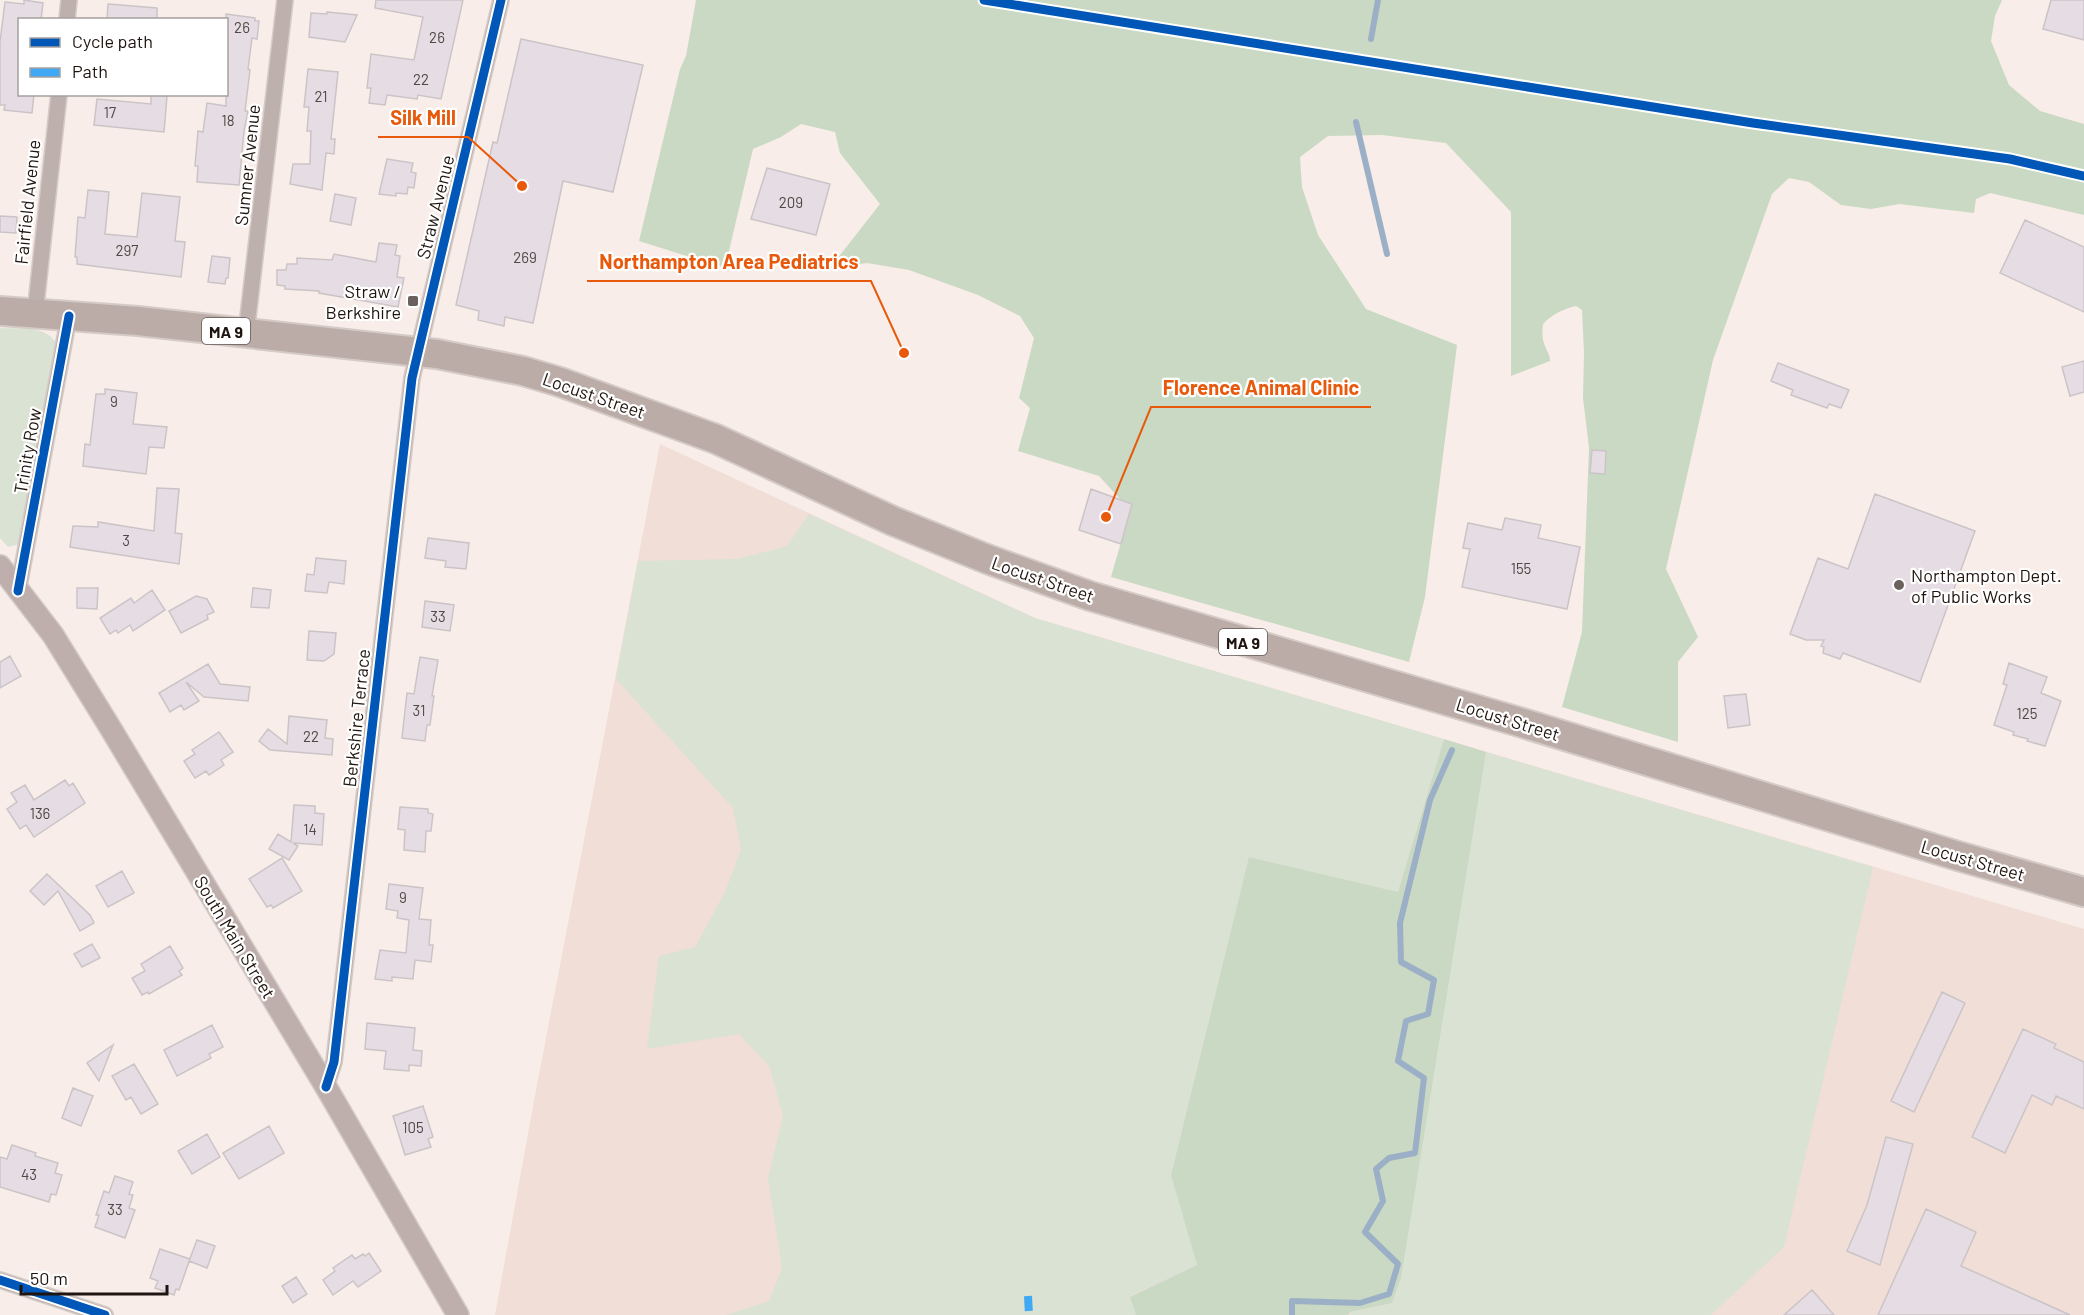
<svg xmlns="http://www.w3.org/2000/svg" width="2084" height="1315" font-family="Barlow,sans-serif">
<rect width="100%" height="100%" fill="#f8ede8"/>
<path fill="#f0ded7" d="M660 444 1035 618 2084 929V1315H495L533 1106Z"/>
<path fill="#dae2d3" d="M0 328C18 329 46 325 56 343L26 523 20 544 8 547 0 538Z
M809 514 1035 618 1444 739 1398 892 1249 857 1171 1174 1197 1265 1130 1296 1136 1315H726L769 1301 782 1268 768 1178 783 1116 769 1066 739 1034 647 1049 659 956 695 947 725 892 741 849 733 808 616 679 638 561 738 559 787 546Z
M1486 752 1873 867 1784 1247 1711 1315H1350V1312L1392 1303Z"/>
<path fill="#cad9c3" d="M696 0H2002L1995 16 1991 41 2009 85 2040 111 2084 124V215L1990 193 1976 199 1974 213 1899 204 1871 209 1841 205 1809 182 1789 178 1772 194 1713 360 1666 569 1698 637 1678 662V742L1562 707 1582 632 1589 448 1583 398 1584 353 1582 310 1576 306C1563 309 1552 314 1543 324 1542 332 1542 339 1545 346 1547 352 1550 354 1550 361L1511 376V212L1446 143 1382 135 1328 136 1300 157 1302 187 1318 235 1366 309 1457 345 1425 597 1409 662 1111 577 1132 504 1120 499 1099 476 1018 451 1030 408 1019 398 1034 338 1020 316 978 295 909 270 867 263 830 268 880 204 840 153 835 132 801 124 781 137 753 149 725 268 639 241 680 69 686 56Z
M1444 739 1486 752 1401 1278 1392 1303 1350 1312 1348 1315H1136L1130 1297 1197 1265 1171 1175 1249 857 1398 892Z"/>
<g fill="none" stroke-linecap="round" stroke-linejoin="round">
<path stroke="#9bb0c6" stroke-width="6" d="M1371 39 1378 0
M1356 122 1387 254
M1292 1315V1301L1360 1303 1389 1294 1398 1264 1365 1232 1383 1201 1376 1169 1389 1158 1415 1153 1424 1078 1398 1061 1406 1021 1428 1014 1434 980 1401 962 1400 923 1430 800 1452 750"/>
</g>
<path fill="#e5dde3" stroke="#cbc4c7" stroke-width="1.5" d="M24 0 43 3 41 20H20V94H34L32 113 4 110 5 105H0V42L5 2 24 4Z
M376 0H463L441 99 418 95 417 99 387 95 385 105 369 103 371 88H367L371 54 414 60 423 17 375 8Z
M2051 0H2084V40L2043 29Z
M108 4 157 8V20H107Z
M327 12 357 15 345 42 309 37 311 13 327 14Z
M226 14 255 18V21H259L257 39 252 38 248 69 250 70 245 111H248L244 131 239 185 197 182 198 166H195L198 131 203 132 207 103 226 106Z
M521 39 643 65 613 192 563 181 533 323 505 317 504 326 478 320 479 311 456 305 493 142 497 143Z
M308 69 338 72 331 139H335L334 154 326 153 322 190 290 184 293 164H310L311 131H307L309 107H304Z
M151 95 167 96 164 132 94 125 97 99 151 104Z
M387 159 413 163 411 172 416 173 414 188 408 187 407 194 396 193V196L379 194Z
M767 168 830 184 816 235 751 219Z
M88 190 109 192 105 234 137 237 142 193 180 197 175 241 185 242 181 277 77 264V257H75L78 217 85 218Z
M335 194 356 198 351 225 330 221Z
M0 216 17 217 16 233 0 232Z
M2025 220 2084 247V312L2000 273Z
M379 243 397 245 395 255 400 256 397 277 404 278 398 307 319 293V291L285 289V286L277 285V270H286L287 264H297V258L332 260 334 254 376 262Z
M212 256 230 258 228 278H226L225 284 208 282Z
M2084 361V392L2070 396 2062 367Z
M1778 363 1849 390 1841 408 1829 404 1827 408 1791 395 1793 390 1771 381Z
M105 389 137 393 133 424 167 427 164 448 149 447 146 474 83 466 85 444 90 445 96 394H105Z
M1592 450 1606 451 1605 474 1590 473Z
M157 488 179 489 175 533 182 534 179 564 70 547 73 526 98 527V522L154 531Z
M1091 489 1132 504 1121 544 1079 530Z
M1875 494 1975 531 1920 682 1843 653 1840 659 1823 653 1824 647 1821 646 1824 640H1806L1790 634 1818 558 1848 569Z
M1505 518 1541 525 1538 538 1580 547 1567 609 1462 587 1470 549 1463 548 1468 523 1502 530Z
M428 538 469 543 466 569 445 567 446 561 425 558Z
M316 558 346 561 344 584 329 582 327 593 305 591 307 574 314 575Z
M77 588H98L97 609 77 608Z
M253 588 271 590 269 608 251 607Z
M152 590 165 610 133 631 130 625 118 633 116 630 110 634 100 618 131 598 134 603Z
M196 596 207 599 214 612 207 615 208 619 181 633 169 611Z
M425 601 454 605 450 631 422 627Z
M309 631 336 633 334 654 324 661 307 660Z
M10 656 21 676 0 688V662Z
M420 657 438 660 432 696H434L430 725H427L425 741 402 738 407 693 414 694Z
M2009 663 2047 677 2041 693 2061 701 2045 746 2027 741 2028 739 2013 735 2014 732 1994 725 2007 685 2003 684Z
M208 664 220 684 250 687 248 701 204 697 186 682 199 701 184 710 181 705 170 712 159 693Z
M1746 694 1750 725 1728 728 1724 696Z
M289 716 327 720 325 738 333 739 332 755 270 750 259 741 268 729 287 744Z
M219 732 233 752 221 760 224 765 209 775 206 771 195 778 184 761 195 754 192 750Z
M65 780 69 786 73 783 85 803 34 837 26 825 20 829 7 809 17 802 11 793 25 785 34 800Z
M294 805 315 806V813L324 814 322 845 293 843 298 846 289 860 269 849 278 834 291 842Z
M400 807 428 809V813L433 814 431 831H426L425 852 404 850 405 830 398 829Z
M282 858 302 891 273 908 271 905 267 907 249 879Z
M122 871 134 893 108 907 96 886Z
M47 874 90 915 94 923 80 931 58 891 44 905 30 891Z
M389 884 423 888 419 919 431 920 429 945H433L431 962 415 960 413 979 392 977V981L375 979 380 950 406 953 409 920 397 918 398 911 386 909Z
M92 944 100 958 82 967 74 954Z
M170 946 183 968 179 971 182 975 149 994 148 992 142 995 132 978 145 971 141 964Z
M1942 992 1965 1003 1914 1112 1891 1101Z
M367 1023 415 1028 413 1050 422 1051 421 1066 409 1065V1071L384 1069 386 1051 365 1049Z
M212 1025 223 1047 209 1054 211 1058 177 1076 164 1050Z
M2023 1029 2056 1044 2054 1048 2084 1062V1109L2056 1096 2052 1105 2032 1095 2005 1153 1972 1137Z
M113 1045 99 1081 87 1063Z
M134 1064 158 1104 141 1114 131 1097 126 1100 112 1076Z
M73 1088 93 1096 81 1126 62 1118Z
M423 1106 433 1137 428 1139 431 1147 405 1155 393 1116Z
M269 1126 284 1153 239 1179 223 1153Z
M207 1134 220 1157 192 1174 178 1151Z
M1886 1137 1913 1144 1880 1265 1847 1251 1867 1205Z
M12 1145 36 1153 35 1156 58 1163 55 1173 62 1175 56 1195 51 1194 49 1202 0 1187V1157L7 1159Z
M115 1176 133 1182 129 1194 133 1195 129 1208 135 1210 125 1238 95 1227 99 1215H96L104 1191 109 1193Z
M1926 1209 1976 1232 1961 1266 2070 1315H1878Z
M197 1240 215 1246 207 1268 189 1261Z
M160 1249 190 1259 179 1290 176 1289 174 1295 155 1288 158 1281 150 1278Z
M369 1253 381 1271 358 1287 353 1281 333 1295 323 1280 335 1271 333 1268 352 1255 355 1259 363 1254 365 1256Z
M296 1277 307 1294 293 1303 282 1286Z
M1812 1290 1834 1315H1784Z"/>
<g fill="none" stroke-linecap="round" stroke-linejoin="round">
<defs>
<path id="street" d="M67 20 69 0
M35 314 59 94
M246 334 285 0
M18 591 69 316
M326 1087 334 1062 412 378 501 0
M0 1280 105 1315"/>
<path id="secondary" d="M0 566 53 635 111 729 326 1087 458 1315"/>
<path id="highway" d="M0 311 138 321 437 354 523 371 560 382 716 439 893 521 987 559 1090 596 1516 721 1958 856 2084 892"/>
</defs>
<use href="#street" stroke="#d4cbc7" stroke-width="18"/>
<use href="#secondary" stroke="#d4cbc7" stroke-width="24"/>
<use href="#highway" stroke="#d4cbc7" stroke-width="32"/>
<use href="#street" stroke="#beb1ad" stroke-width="15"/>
<use href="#secondary" stroke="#beafac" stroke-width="21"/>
<use href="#highway" stroke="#bcaca7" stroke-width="28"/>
<path stroke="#3fa9f5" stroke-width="8" stroke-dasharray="15 8" stroke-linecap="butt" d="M1028 1296 1029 1315"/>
<defs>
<path id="cycleway" d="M984 0 1753 123 2010 159 2084 176
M18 591 69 316
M326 1087 334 1062 412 378 501 0
M0 1280 105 1315"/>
</defs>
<use href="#cycleway" stroke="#fff" stroke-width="13"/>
<use href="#cycleway" stroke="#0057b8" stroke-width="9"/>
</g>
<g fill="#6b605b" stroke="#fff" stroke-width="2">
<rect x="407" y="295" width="12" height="12" rx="3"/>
<circle cx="1899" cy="585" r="6"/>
</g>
<g text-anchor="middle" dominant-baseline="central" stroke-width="4.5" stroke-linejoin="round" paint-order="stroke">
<g font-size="15" fill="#524745">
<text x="242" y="27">26</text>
<text x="437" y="37">26</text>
<text x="421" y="79">22</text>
<text x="321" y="96">21</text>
<text x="110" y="112">17</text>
<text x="228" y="120">18</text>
<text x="791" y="202">209</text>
<text x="127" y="250">297</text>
<text x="525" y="257">269</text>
<text x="114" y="401">9</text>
<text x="126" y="540">3</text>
<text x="1521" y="568">155</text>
<text x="438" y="616">33</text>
<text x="419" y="710">31</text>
<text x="2027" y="713">125</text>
<text x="311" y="736">22</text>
<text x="40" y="813">136</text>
<text x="310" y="829">14</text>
<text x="403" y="897">9</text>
<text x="413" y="1127">105</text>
<text x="29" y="1174">43</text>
<text x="115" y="1209">33</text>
</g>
<g fill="#fff" stroke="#625a57" stroke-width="1.5">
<rect x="202" y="318" width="48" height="26" rx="4.5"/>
<rect x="1219" y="629" width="48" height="26" rx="4.5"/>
</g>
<g font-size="16" font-weight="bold" fill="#1f140f">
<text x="226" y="331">MA 9</text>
<text x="1243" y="642">MA 9</text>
</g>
<g font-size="18" fill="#1f140f" stroke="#fff">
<text transform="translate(247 165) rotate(-84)">Sumner Avenue</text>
<text transform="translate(27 202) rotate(-84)">Fairfield Avenue</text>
<text transform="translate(435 207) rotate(-76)">Straw Avenue</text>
<text transform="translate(594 395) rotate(19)">Locust Street</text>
<text transform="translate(27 451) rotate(-80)">Trinity Row</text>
<text transform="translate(1043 579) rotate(19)">Locust Street</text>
<text transform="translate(356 718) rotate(-84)">Berkshire Terrace</text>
<text transform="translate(1508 719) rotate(17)">Locust Street</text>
<text transform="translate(1973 860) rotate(16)">Locust Street</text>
<text transform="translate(235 937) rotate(59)">South Main Street</text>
</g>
<g font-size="18" fill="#1f140f" stroke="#fff" text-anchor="end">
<text x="401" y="291">Straw /<tspan x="401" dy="21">Berkshire</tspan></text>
<text x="1911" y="575" text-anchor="start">Northampton Dept.<tspan x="1911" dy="21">of Public Works</tspan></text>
</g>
</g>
<path fill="none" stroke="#e8590c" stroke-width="2" d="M522 186L468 137H378M904 353L871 281H587M1106 517L1151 407H1371"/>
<g fill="#e8590c" stroke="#fff" stroke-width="2">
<circle cx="522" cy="186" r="6"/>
<circle cx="904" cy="353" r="6"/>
<circle cx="1106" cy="517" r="6"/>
</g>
<g font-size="20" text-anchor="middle" font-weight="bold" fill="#e8590c" stroke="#fff" stroke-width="4.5" stroke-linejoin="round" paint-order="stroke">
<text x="423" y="125">Silk Mill</text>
<text x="729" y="269">Northampton Area Pediatrics</text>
<text x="1261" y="395">Florence Animal Clinic</text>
</g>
<rect x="18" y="18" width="210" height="78" fill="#ffffff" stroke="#a5a19f" stroke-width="1.5"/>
<rect x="30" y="38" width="30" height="9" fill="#0057b8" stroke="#a5a19f" stroke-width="1.5"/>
<text x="72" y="48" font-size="18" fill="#1f140f">Cycle path</text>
<rect x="30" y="68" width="30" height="9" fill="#3fa9f5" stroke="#a5a19f" stroke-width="1.5"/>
<text x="72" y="78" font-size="18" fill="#1f140f">Path</text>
<path d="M21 1285v9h146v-9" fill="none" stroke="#1f140f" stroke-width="3"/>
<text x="30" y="1285" font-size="18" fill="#1f140f" stroke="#ffffff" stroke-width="4.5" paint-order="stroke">50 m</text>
</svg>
